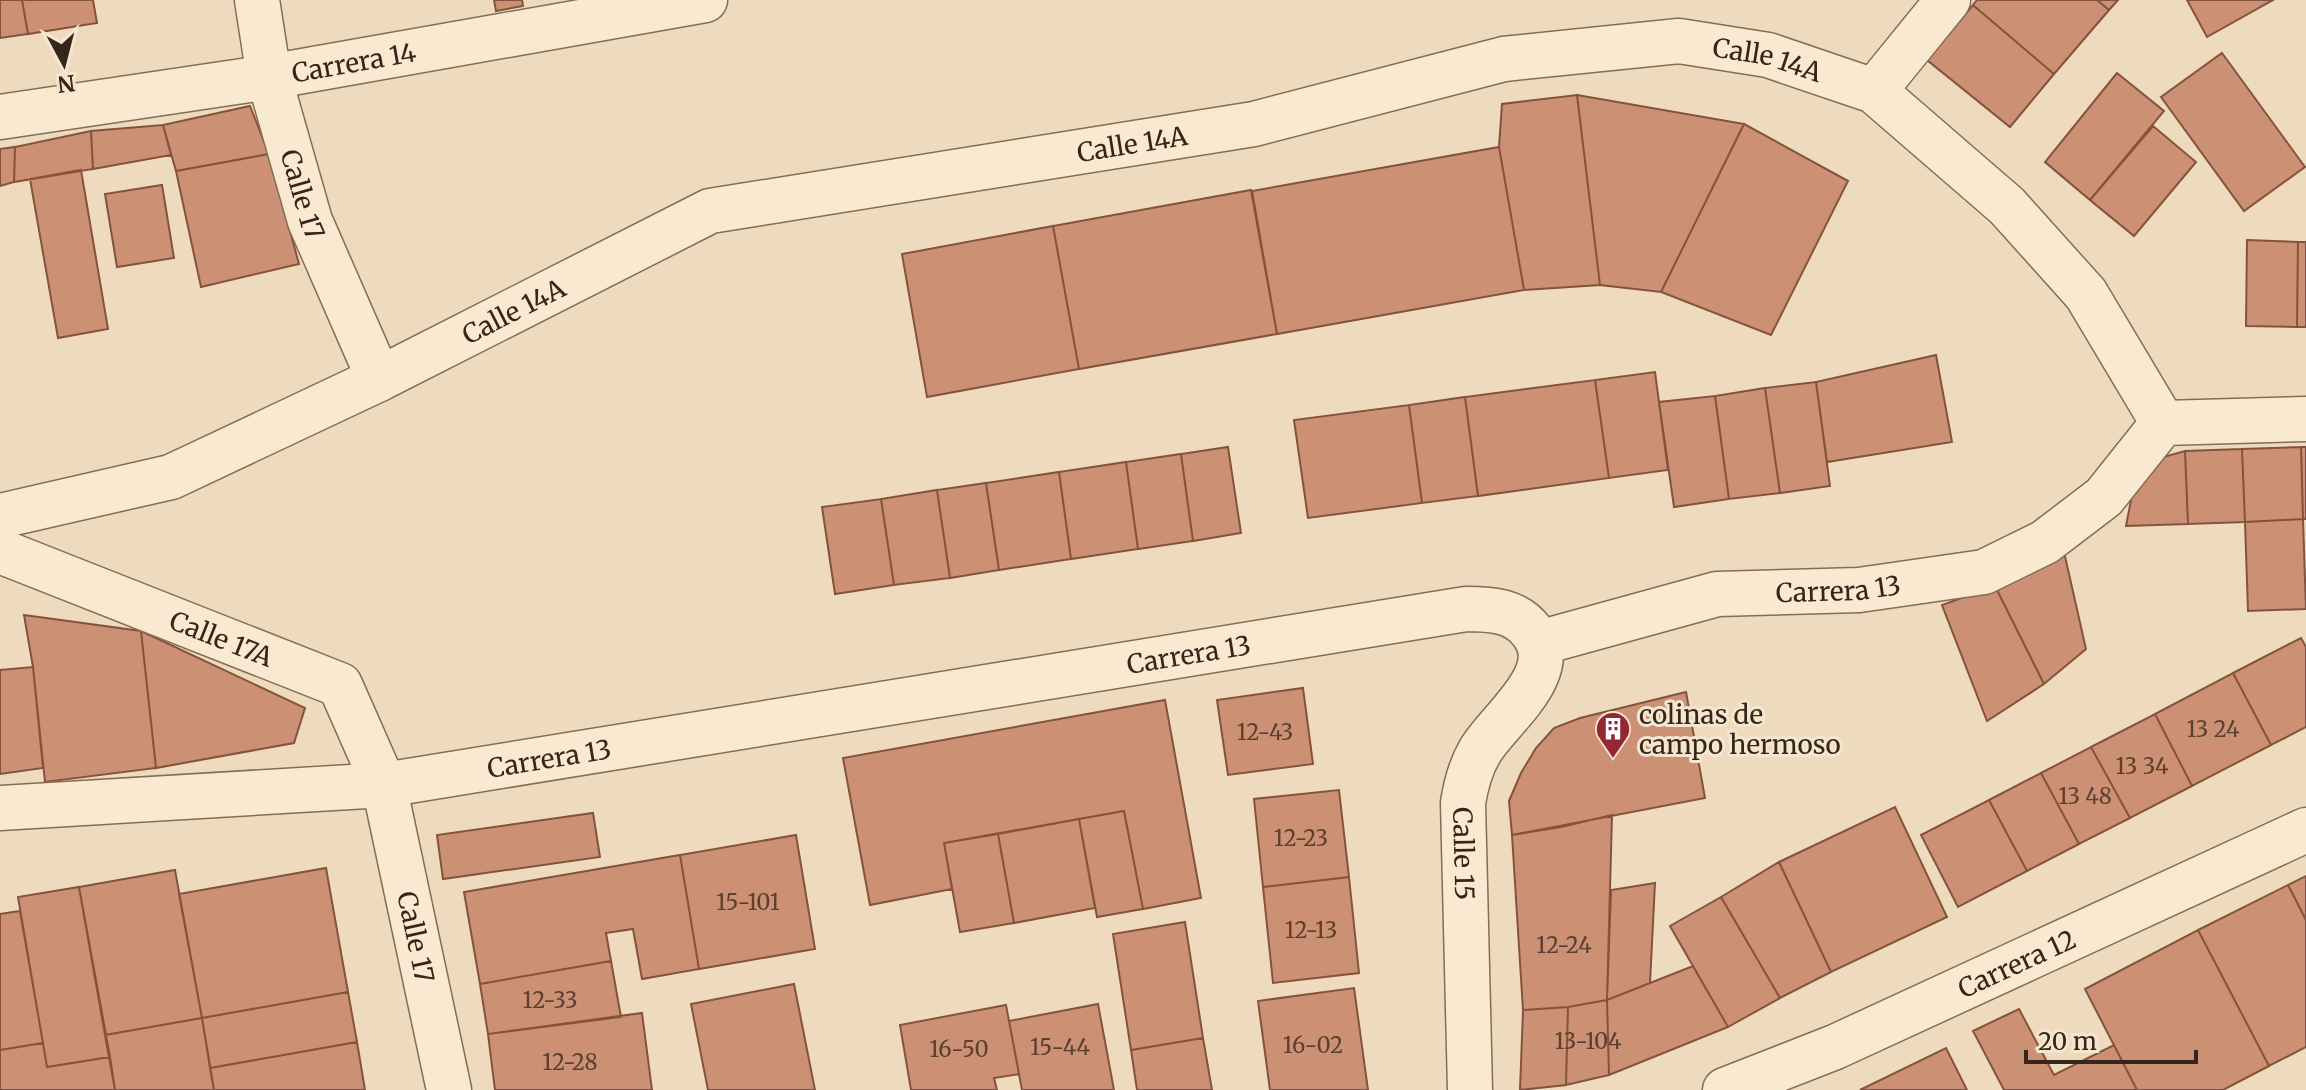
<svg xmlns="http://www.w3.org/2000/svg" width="2306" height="1090" font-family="Merriweather,serif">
<rect width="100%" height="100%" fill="#eedbbe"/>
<path fill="#cc9074" stroke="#85533d" stroke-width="2" d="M0 0H22L28 34 0 38Z
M22 0H93L97 23 28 34Z
M494 0H522L523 6 496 11Z
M1977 0H2097L2109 10 2054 74 1973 5Z
M2097 0H2118L2109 10Z
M2187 0H2273L2207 37Z
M1973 5 2054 74 2010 127 1927 60Z
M2222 53 2305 167 2244 211 2161 97Z
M2117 73 2164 111 2090 200 2045 162Z
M1577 95 1744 124 1661 292 1600 285Z
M1577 95 1600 285 1524 290 1499 147 1502 104Z
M250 106 269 154 176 171 163 125Z
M1744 124 1848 181 1771 335 1661 292Z
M163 125 171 155 93 169 91 131Z
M2153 126 2196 162 2134 236 2090 200Z
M91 131 93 169 14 182 15 147Z
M15 147 14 182 0 186V149Z
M1499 147 1524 290 1277 334 1252 191Z
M269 154 299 264 201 287 176 171Z
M81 170 108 329 58 338 30 179Z
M162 185 174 258 117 267 105 194Z
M1251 190 1277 334 1079 369 1053 226Z
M1053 226 1079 369 927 397 902 254Z
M2247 240 2298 242 2297 327 2246 326Z
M2298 242H2306V327H2297Z
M1936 355 1952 442 1827 462 1816 382Z
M1655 372 1668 470 1609 478 1595 380Z
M1595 380 1609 478 1478 496 1465 397Z
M1816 382 1830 486 1780 493 1765 388Z
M1765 388 1780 493 1729 499 1715 396Z
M1715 396 1729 499 1674 507 1659 402Z
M1465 397 1478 496 1422 503 1409 405Z
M1409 405 1422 503 1308 518 1294 420Z
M1228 447 1241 533 1193 541 1181 454Z
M2301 447H2306V519H2303Z
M2301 447 2303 519 2245 522 2242 449Z
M2242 449 2245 522 2188 524 2185 451Z
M2185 451 2188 524 2126 526 2138 464Z
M1181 454 1193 541 1138 549 1126 462Z
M1126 462 1138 549 1071 559 1059 472Z
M1059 472 1071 559 999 570 986 483Z
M986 483 999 570 950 578 937 490Z
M937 490 950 578 894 585 881 499Z
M881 499 894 585 835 594 822 507Z
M2303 519 2306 609 2248 611 2245 522Z
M2062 543 2086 649 2044 684 1995 586Z
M1995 586 2044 684 1987 721 1942 605Z
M24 615 141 631 156 768 45 782 33 667Z
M141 631 305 708 294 743 156 768Z
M2301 638 2306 647V727L2271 745 2233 673Z
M33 667 43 768 0 774V670Z
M2233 673 2271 745 2192 786 2155 714Z
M1303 688 1313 764 1228 775 1217 700Z
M1686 692 1705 798 1512 835 1509 801 1521 773 1536 748 1554 728 1580 718Z
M1165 700 1201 898 1143 909 1124 811 944 843 952 889 870 905 843 758Z
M2155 714 2192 786 2130 818 2091 747Z
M2091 747 2130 818 2079 844 2041 773Z
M2041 773 2079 844 2027 871 1989 800Z
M1339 790 1349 877 1263 887 1254 799Z
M1989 800 2027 871 1958 907 1921 835Z
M1895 807 1947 917 1831 972 1779 862Z
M1124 811 1143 909 1097 917 1079 819Z
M593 813 600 857 443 879 437 835Z
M1612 815 1607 1000 1568 1007 1523 1010 1512 835 1561 827Z
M1079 819 1095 908 1014 923 998 834Z
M998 834 1014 923 960 932 944 843Z
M796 835 815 949 699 969 680 855Z
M680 855 699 969 642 979 633 929 606 933 611 961 480 984 464 892Z
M1779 862 1831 972 1780 998 1721 897Z
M326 868 348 992 202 1018 179 894Z
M175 870 202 1018 105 1035 79 887Z
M2306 876V920L2288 885Z
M1349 877 1359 973 1273 983 1263 887Z
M1655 883 1650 983 1607 1000 1611 890Z
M2288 885 2306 920V1047L2269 1066 2198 930Z
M79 887 110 1057 47 1067 18 897Z
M1721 897 1780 998 1728 1027 1670 926Z
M20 911 43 1043 0 1050V914Z
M1185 922 1203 1038 1131 1050 1113 934Z
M2198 930 2269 1066 2223 1090H2137L2085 989Z
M611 961 621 1017 488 1034 480 984Z
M1693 966 1728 1027 1609 1075 1607 1000Z
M794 984 815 1090H708L691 1004Z
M1354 988 1368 1090H1270L1258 1001Z
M348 992 357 1042 210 1068 202 1018Z
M1607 1000 1609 1075 1566 1085 1568 1007Z
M1098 1004 1114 1090H1022L1009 1021Z
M1006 1005 1019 1074 994 1078 997 1090H911L900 1025Z
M1568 1007 1566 1085 1520 1090 1523 1010Z
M2019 1009 2054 1075 2114 1045 2137 1090H2004L1973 1031Z
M642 1013 652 1090H495L488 1034Z
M202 1018 214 1090H115L105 1035Z
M1203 1038 1212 1090H1137L1131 1050Z
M357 1042 365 1090H214L210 1068Z
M43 1043 47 1067 110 1057 115 1090H0V1050Z
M1946 1048 1967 1090H1860Z"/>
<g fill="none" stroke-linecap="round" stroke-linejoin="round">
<defs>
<g id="minor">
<path id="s1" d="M257 0 269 77 310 221 379 379"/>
<path d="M1874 91 1948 0"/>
<path id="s2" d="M0 117 269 77 705 0"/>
<path id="s3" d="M0 516 171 477 379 379 710 211 1254 124 1504 59 1679 41 1768 55 1874 91 2007 206 2086 294 2163 423"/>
<path id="s4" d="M1539 643 1717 594 1859 590 1984 572 2045 542 2104 497 2163 423 2306 419"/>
<path id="s5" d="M0 808 384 785 449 1090"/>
<path id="s6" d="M1725 1090 1835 1047 2306 830"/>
</g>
<g id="tertiary">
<path id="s7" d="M0 551 340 685 384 785 1466 609C1491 609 1516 610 1532 632 1564 673 1499 719 1480 751 1470 768 1466 784 1463 803L1470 1090"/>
</g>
</defs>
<use href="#minor" stroke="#866c57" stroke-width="47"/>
<use href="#tertiary" stroke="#866c57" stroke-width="47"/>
<use href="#minor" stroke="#f9e9d1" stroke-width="44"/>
<use href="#tertiary" stroke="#f9e9d1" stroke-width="44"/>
</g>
<defs>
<symbol id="building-pin" viewBox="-11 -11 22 30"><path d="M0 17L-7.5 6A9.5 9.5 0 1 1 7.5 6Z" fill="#952732" stroke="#f5e6ce"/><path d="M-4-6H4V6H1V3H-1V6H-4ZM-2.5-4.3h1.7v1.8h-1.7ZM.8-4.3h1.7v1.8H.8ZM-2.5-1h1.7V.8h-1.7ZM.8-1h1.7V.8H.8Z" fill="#fff"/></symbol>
</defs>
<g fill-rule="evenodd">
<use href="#building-pin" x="1593" y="709" width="40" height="54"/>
</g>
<g text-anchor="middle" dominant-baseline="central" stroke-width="6" stroke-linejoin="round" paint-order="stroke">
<g font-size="22" fill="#5b4032">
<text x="2213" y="729">13 24</text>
<text x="1265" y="732">12-43</text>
<text x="2142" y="766">13 34</text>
<text x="2085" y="796">13 48</text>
<text x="1301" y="838">12-23</text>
<text x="748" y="902">15-101</text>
<text x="1311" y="930">12-13</text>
<text x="1564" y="945">12-24</text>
<text x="550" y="1000">12-33</text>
<text x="1588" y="1041">13-104</text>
<text x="1313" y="1045">16-02</text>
<text x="1060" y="1047">15-44</text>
<text x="959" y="1049">16-50</text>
<text x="570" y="1062">12-28</text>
</g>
<g font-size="26" fill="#35261c" stroke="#f5e6ce">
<text stroke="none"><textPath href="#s3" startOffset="1852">Calle 14A</textPath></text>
<text stroke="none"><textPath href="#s2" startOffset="358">Carrera 14</textPath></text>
<text stroke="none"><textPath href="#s3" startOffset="1204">Calle 14A</textPath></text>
<text stroke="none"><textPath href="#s1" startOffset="200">Calle 17</textPath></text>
<text stroke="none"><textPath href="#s3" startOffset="556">Calle 14A</textPath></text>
<text stroke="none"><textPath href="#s4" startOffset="306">Carrera 13</textPath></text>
<text stroke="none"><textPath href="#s7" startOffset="238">Calle 17A</textPath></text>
<text stroke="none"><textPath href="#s7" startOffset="1290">Carrera 13</textPath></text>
<text stroke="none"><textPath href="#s7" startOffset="642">Carrera 13</textPath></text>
<text stroke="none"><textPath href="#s7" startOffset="1890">Calle 15</textPath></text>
<text stroke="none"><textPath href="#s5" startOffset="540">Calle 17</textPath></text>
<text stroke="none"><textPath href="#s6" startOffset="318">Carrera 12</textPath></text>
</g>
<g font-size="26" fill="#35261c" stroke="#f5e6ce" text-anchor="start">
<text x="1639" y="714">colinas de<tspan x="1639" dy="30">campo hermoso</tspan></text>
</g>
</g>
<g transform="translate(64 64) rotate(173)" stroke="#f5e6ce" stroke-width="6" paint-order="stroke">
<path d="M0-6L14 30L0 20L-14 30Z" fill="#35261c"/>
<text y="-12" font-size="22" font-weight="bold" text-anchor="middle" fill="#35261c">N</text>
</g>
<path d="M2026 1050v12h170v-12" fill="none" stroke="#35261c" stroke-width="4"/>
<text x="2038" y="1050" font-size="24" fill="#35261c" stroke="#f5e6ce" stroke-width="6" paint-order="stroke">20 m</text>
</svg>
